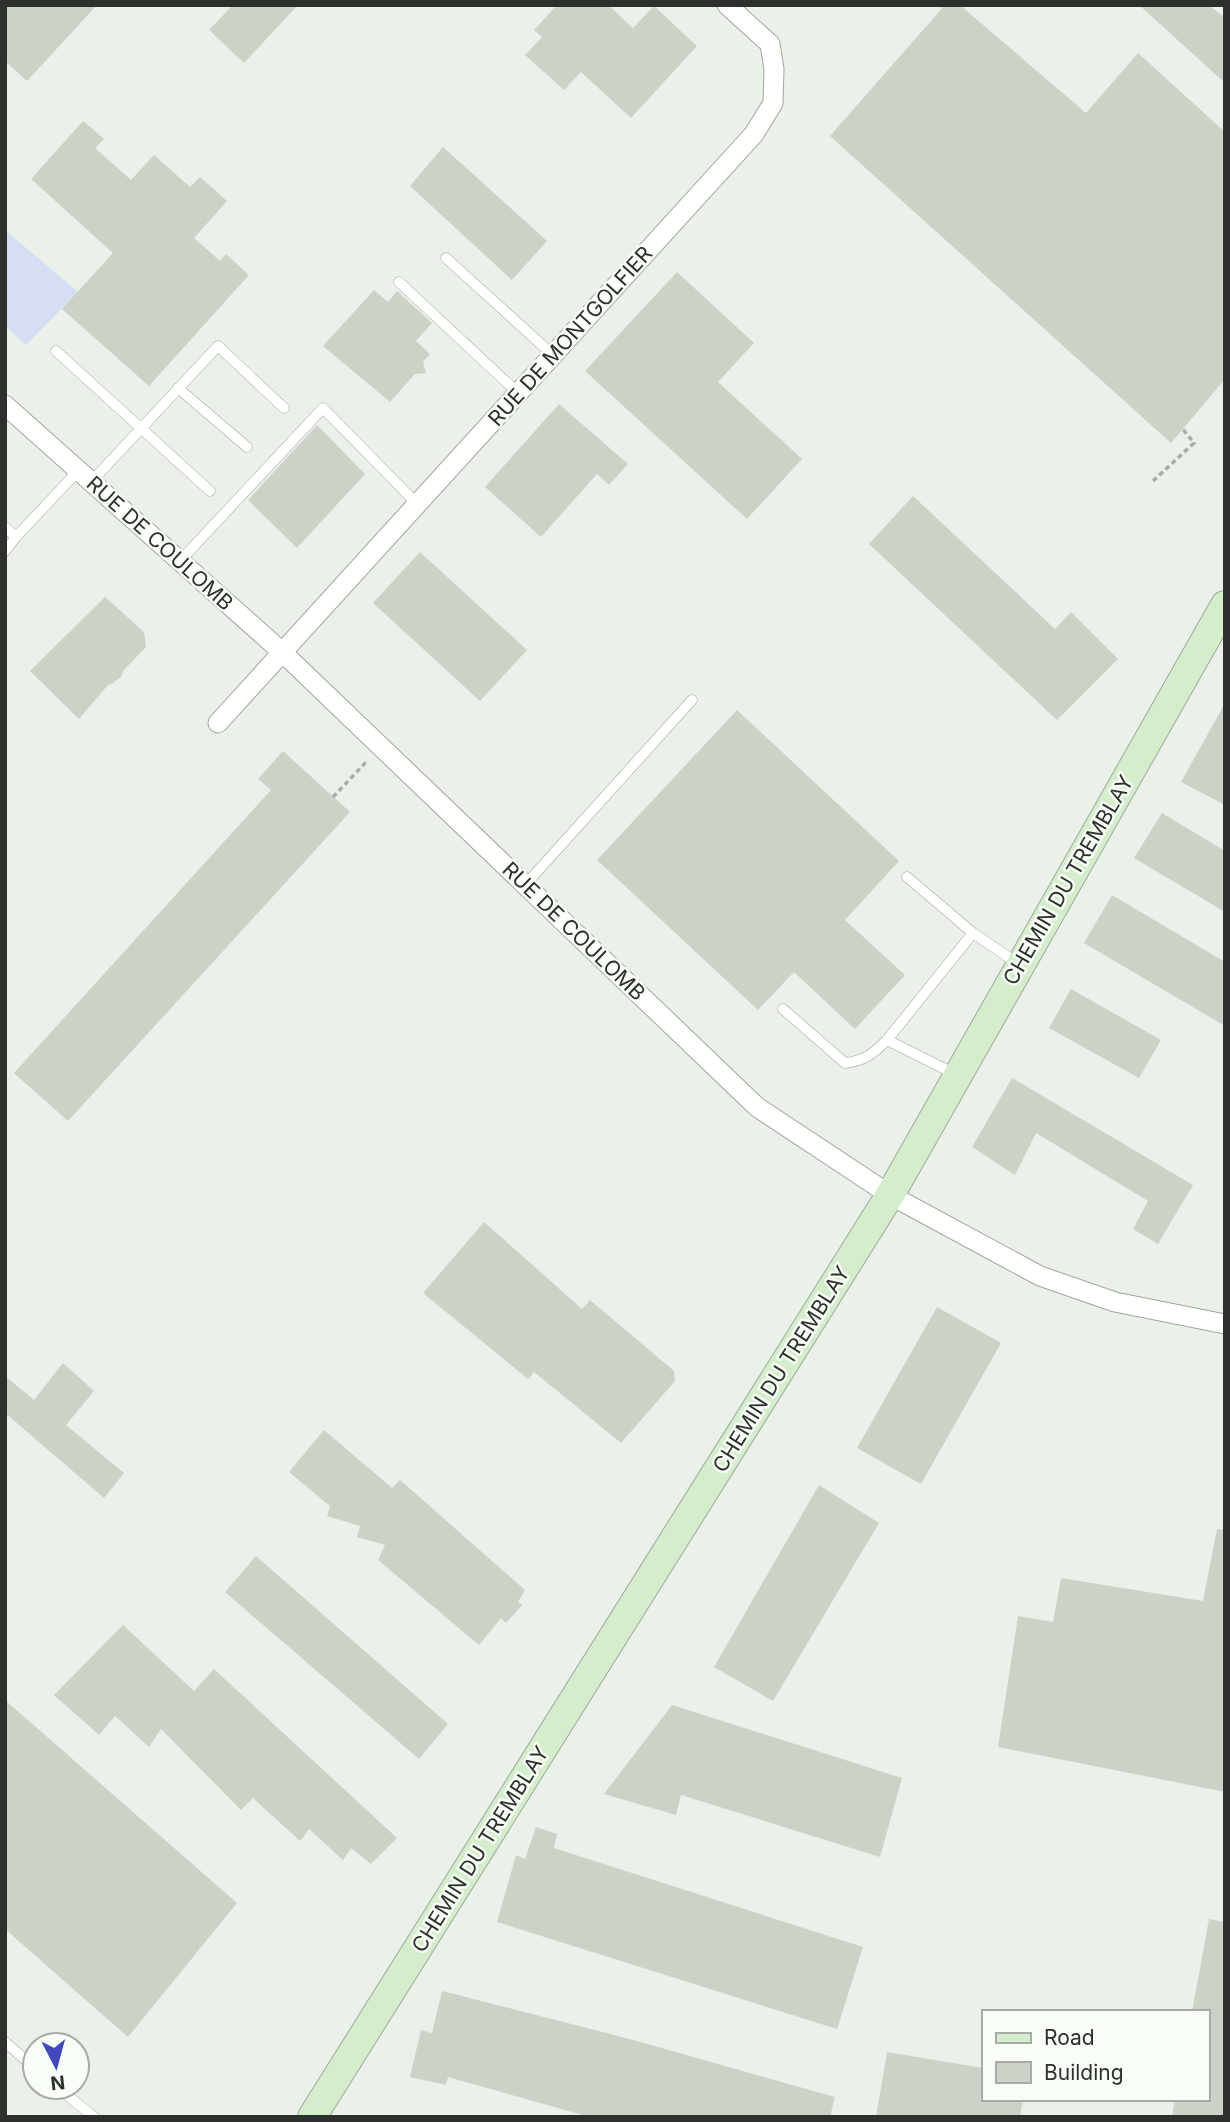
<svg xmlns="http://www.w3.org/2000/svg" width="1230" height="2122" font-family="Inter,sans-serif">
<rect width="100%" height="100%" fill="#e9f1e8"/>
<path fill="#d7ddf4" d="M5 230 78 292 26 345 5 326Z"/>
<path fill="#cbd3c9" d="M5 5H97L27 81 5 61Z
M233 5H298L244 63 209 30Z
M557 5H608L633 28 654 6 697 46 631 118 581 72 564 90 525 55 542 37 534 30Z
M945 5H960L1086 113 1138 53 1225 132V379L1171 443 830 136Z
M1139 5H1209L1225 18V83Z
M83 121 104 139 95 148 131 180 154 155 190 187 200 177 227 201 194 238 220 261 226 254 249 275 149 386 62 309 113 253 31 179Z
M443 147 547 241 512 280 410 186Z
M677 272 754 343 718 382 802 459 747 519 585 371Z
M374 290 388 302 397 291 432 323 416 341 430 354 423 362 426 373 415 374 390 402 323 346Z
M559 404 628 464 609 485 597 474 541 537 485 487Z
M317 425 365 474 297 548 248 500Z
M913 496 1055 629 1071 612 1118 659 1057 720 869 544Z
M420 552 527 650 480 701 373 603Z
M105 597 144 632 146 647 123 671 122 676 112 684 108 685 79 719 30 671Z
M1225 703V805L1181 782Z
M737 710 899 861 845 920 905 975 855 1029 794 972 758 1010 597 860Z
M283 751 350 812 68 1121 14 1073 271 790 258 779Z
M1162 813 1225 851V912L1134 858Z
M1112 895 1225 962V1026L1084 943Z
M1071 989 1161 1040 1139 1078 1049 1028Z
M1012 1078 1193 1185 1158 1244 1133 1229 1148 1201 1036 1133 1015 1175 972 1147Z
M484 1222 582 1309 590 1300 674 1371 675 1381 621 1443 534 1372 528 1379 423 1293Z
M937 1307 1001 1343 921 1484 857 1448Z
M63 1363 94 1391 66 1425 124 1473 104 1498 5 1413V1376L34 1400Z
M324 1430 392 1488 400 1480 525 1590 518 1602 522 1605 506 1623 501 1618 479 1645 378 1560 385 1545 357 1537 360 1526 327 1516 330 1506 289 1472Z
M819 1485 879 1523 773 1701 714 1667Z
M1217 1529 1225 1530V1792L998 1747 1018 1616 1053 1622 1061 1578 1203 1601Z
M256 1556 448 1724 419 1759 225 1592Z
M123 1625 194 1691 214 1669 397 1838 371 1864 351 1848 343 1860 309 1829 300 1841 253 1798 241 1810 161 1729 149 1747 115 1716 99 1735 54 1695Z
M5 1700 237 1903 128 2037 5 1929Z
M672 1705 902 1778 880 1857 681 1795 676 1815 604 1794Z
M536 1827 557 1834 554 1848 863 1947 837 2029 497 1922 516 1855 525 1859Z
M1209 1919 1225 1922V2117H1172L1175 2099H1207V2012H1192Z
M442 1991 626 2038 835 2097 830 2117H590L448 2077 446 2085 410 2077 421 2030 432 2033Z
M887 2052 983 2068V2099H1023L1020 2117H876Z"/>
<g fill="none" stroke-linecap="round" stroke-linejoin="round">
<defs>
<path id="lane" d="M446 258 553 355
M399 282 518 393
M56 351 210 491
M178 388 247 447
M92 481 218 346 284 408
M5 527 16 537 79 470
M5 551 16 537
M180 561 323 408 417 504
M907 877 973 933
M526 884 692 700
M783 1009 845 1063C864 1061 873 1054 887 1040
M957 1075 887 1040 973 933 1020 965
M5 2042 35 2068
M57 2087 94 2117"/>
<path id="street" d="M5 405 282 652 757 1107 890 1195 1040 1276 1115 1302 1225 1324
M218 723 754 134 773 103 774 69 770 44 727 5"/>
<path id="secondary" d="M312 2117 890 1195 1225 605"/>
</defs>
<use href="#lane" stroke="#a0a79e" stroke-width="11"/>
<use href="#street" stroke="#a0a79e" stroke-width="21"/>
<use href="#secondary" stroke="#a0a79e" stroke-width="30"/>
<path stroke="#a8aea7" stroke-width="3.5" stroke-dasharray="5 3.5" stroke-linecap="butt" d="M1153 481 1194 443 1182 428
M333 797 368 760"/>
<use href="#lane" stroke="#fff" stroke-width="10"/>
<use href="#street" stroke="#fff" stroke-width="19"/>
<use href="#secondary" stroke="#d4eecc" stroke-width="28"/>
</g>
<g text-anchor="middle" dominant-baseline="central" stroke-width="5" stroke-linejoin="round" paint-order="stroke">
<g font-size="21" fill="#2d302c" stroke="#f7fef5">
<text transform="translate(570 336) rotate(-48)">RUE DE MONTGOLFIER</text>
<text transform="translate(160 543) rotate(42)">RUE DE COULOMB</text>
<text transform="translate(1068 880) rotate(-60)">CHEMIN DU TREMBLAY</text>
<text transform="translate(574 931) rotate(44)">RUE DE COULOMB</text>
<text transform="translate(781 1369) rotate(-58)">CHEMIN DU TREMBLAY</text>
<text transform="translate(480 1849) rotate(-58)">CHEMIN DU TREMBLAY</text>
</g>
</g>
<rect width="1230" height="2122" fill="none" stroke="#2d302c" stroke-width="14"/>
<rect x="982" y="2010" width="228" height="91" fill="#f7fef5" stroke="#a6aca5" stroke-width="2"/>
<rect x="996" y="2033" width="35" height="10" fill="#d4eecc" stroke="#a6aca5" stroke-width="2"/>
<text x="1044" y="2045" font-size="21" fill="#2d302c">Road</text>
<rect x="996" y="2062" width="35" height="21" fill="#cbd3c9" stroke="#a6aca5" stroke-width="2"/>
<text x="1044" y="2080" font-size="21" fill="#2d302c">Building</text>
<g transform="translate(56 2066) rotate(174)"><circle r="33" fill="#f7fef5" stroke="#a6aca5" stroke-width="2"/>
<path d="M0-5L12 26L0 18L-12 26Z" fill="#4148bd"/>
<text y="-10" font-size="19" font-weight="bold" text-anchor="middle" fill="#2d302c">N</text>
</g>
</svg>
